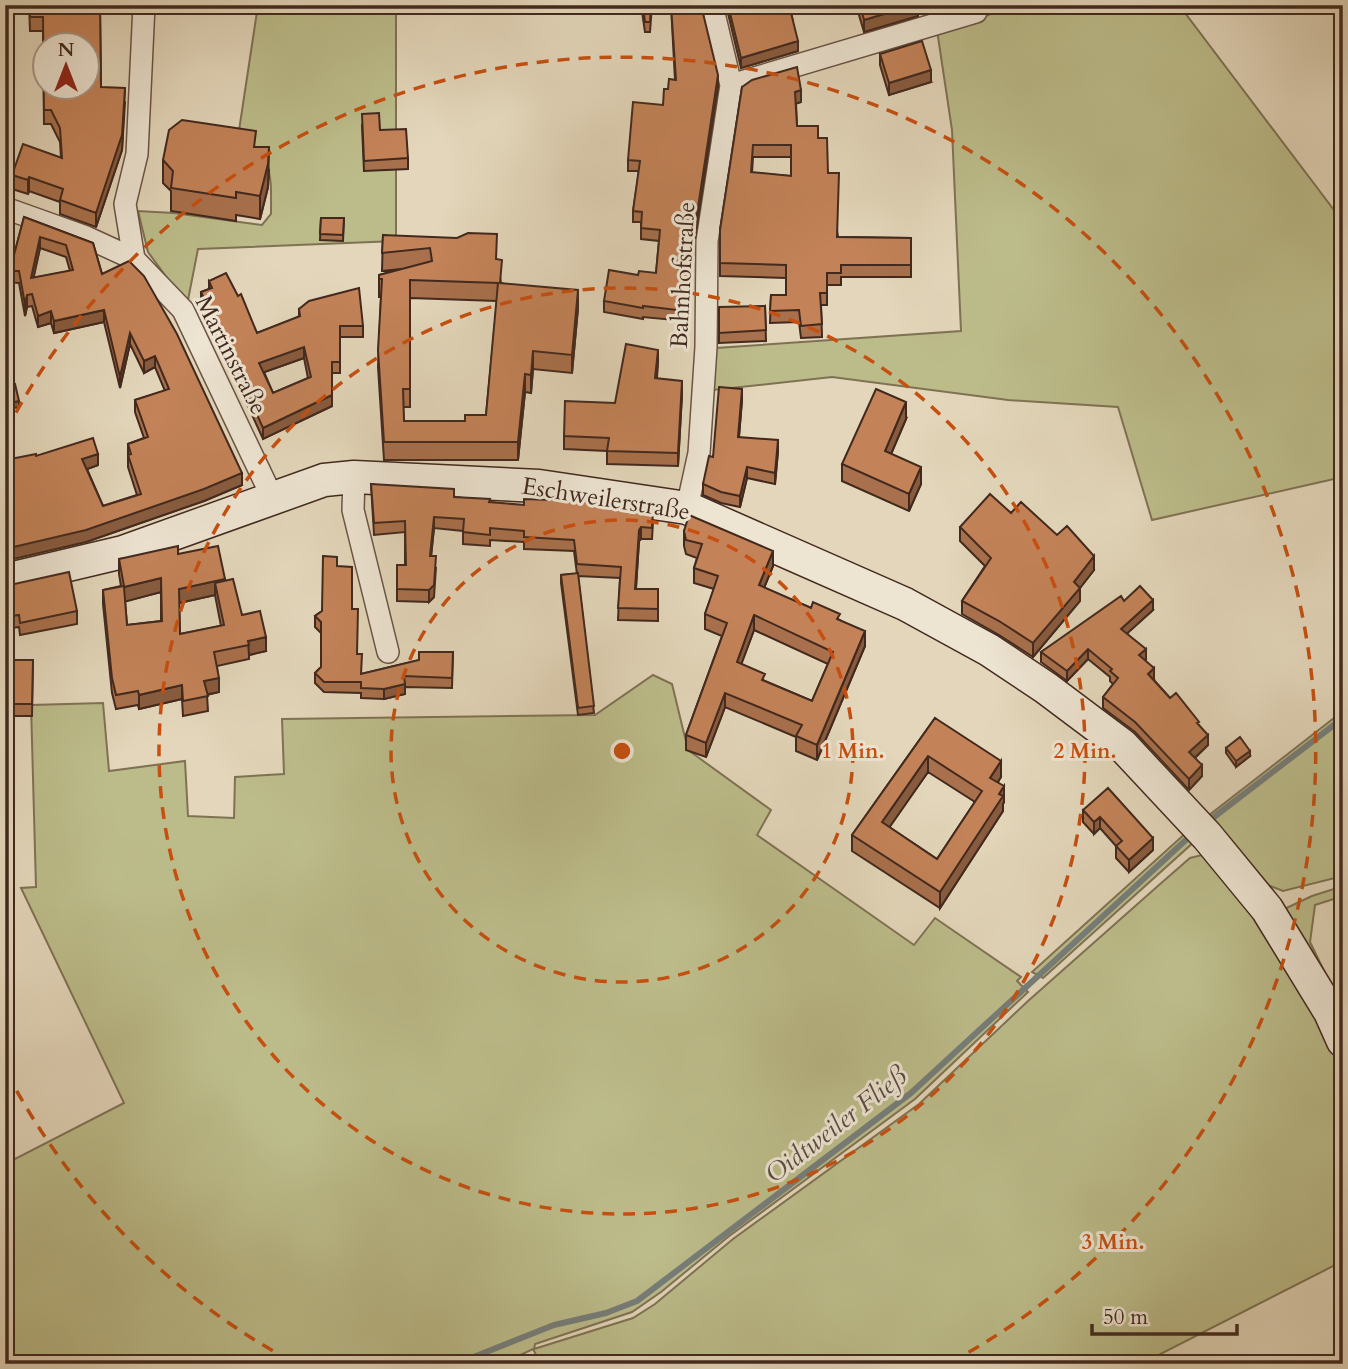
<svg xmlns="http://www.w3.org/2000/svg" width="1348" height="1369" font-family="Cardo,serif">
<rect width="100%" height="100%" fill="#e3d6ba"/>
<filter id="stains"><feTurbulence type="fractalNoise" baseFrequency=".00286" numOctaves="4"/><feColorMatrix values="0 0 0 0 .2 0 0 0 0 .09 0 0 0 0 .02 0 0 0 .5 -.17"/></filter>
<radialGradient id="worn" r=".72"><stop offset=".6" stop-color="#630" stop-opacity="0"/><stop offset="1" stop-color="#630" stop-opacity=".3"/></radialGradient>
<path fill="#bcbc8a" stroke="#7f7254" stroke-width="2" d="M258 5H396V241L198 249 187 305 148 252 138 211 174 213 262 225 271 214C271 171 274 164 238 137Z
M1010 5H1179L1343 222V477L1152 520 1118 407 1008 400 832 377 713 390 716 348 961 331 952 130 937 30 986 16Z
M653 675 672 684 688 750 771 810 757 835 914 945 935 918 1021 977 1017 981 1028 992 915 1099 728 1237 661 1292 632 1312 535 1344 534 1349 633 1318 655 1304 733 1239 919 1104 1028 1001 1159 885 1190 858 1206 854 1224 872 1340 1047 1343 1063V1261L1141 1364H541L533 1349 501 1364H5V1164L124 1103 21 888 36 887 31 705 103 703 109 771 185 761 188 816 234 818 235 777 284 774 282 719 595 715Z
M1343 711V876L1283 891 1265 884 1208 816Z
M1188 831 1195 841 1043 978 1032 972Z
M1343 886V896L1315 905 1310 942 1343 1010 1278 912 1312 896Z"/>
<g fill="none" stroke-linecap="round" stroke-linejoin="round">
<path stroke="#757e7a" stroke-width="6" d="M1214 817 1343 718
M456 1364 554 1325 606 1313 637 1301 911 1093 1189 837"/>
<defs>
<path id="street" d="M731 85 976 12
M5 208 86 237 134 259 183 310 272 497
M134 259 125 204 137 154 144 5
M354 477 353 510 388 652
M687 508 699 453 706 347 707 241 731 85 712 5"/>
<path id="secondary" d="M5 580 123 552 324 480 354 477 539 486 687 508 905 604 989 650 1046 688 1122 745 1207 836 1267 909 1330 1012 1343 1041"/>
</defs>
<use href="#street" stroke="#6a5445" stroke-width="24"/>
<use href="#secondary" stroke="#42291e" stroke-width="35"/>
<use href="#street" stroke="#ede4d2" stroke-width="21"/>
<use href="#secondary" stroke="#ede4d2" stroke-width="32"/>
</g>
<path fill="#a8704c" stroke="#42291e" stroke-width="2" fill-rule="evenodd" d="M29 5H100L101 87 125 102 122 150 96 227 60 214V202L29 191 28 194 12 189V175L61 158 60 142 51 124H44L43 31H30Z
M641 5H652L650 32H645Z
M671 5H701L718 86 694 244 682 243 679 269 690 281 685 321 643 317V319L604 312V301L638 275 656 273 659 241 641 239V222H633V211L639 171H628V160L663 105 668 89 675 80Z
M726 5H814L791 11 798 51 741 68Z
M856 5H918V16L864 32Z
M880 54 931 82 889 95 880 65Z
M742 87 801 102 796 103 797 126 818 138 828 173 838 237 911 238V277H841V285H827V305H821L822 337 801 338 799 322 770 323 771 295H786V278L720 276V230ZM753 157H791V176L752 173Z
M362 125 380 130 408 158V169L364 171Z
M256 147 269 170 268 187 260 219 236 215V221L171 211V191L163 183V160Z
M24 217 93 243 102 274 242 485 204 501 86 542 36 456 98 465 87 469 103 506 137 495 128 467V444L144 438 135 412V400L165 391 155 367 144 373 130 344 120 388 104 322 54 333 51 323 38 327 32 306 27 307 25 316 19 283 6 282 5 266 14 255ZM40 248 66 257 70 271 33 278Z
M321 218H344L343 241 320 240Z
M383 235 497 260 501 283 578 308 572 373 533 369 531 393 525 392 518 460H384L378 367 381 297H379V275L401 269 382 271ZM410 298 497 301 486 415 465 421H404L403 407H410Z
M209 281 257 333 299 317V309L363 326V337H340V373H332V406L263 439 201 303V292L209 289ZM304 358 308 378 273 393 264 372Z
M765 306 766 341 719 343V333Z
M658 362 657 378 682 394 678 466 607 464V451L564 449V436L615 403Z
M742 400 739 437 778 451 775 484 747 478 740 507 721 503 703 495V484L713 457Z
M906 419 891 454 921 484 909 511 842 481V464Z
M371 484 489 502 653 522 652 539H641L639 541 636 589H658V621L618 620 620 578 578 576 594 713 578 715 561 583V575L577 574 574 551 524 549V542L490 540V546L463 544V531L434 528 431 556 434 597 429 602 397 601V565H405V532L374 535Z
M1011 513 1094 570 1080 588V601L1033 657 999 635 962 614V601L985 566 960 541V527Z
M684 531 773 566 764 588 840 620 865 646 817 760 796 751V737L725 707 706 757 686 750V735L722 636 705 629V614L714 589 694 583V568L697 558 686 554 684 546ZM754 630 828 664 812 701 765 681 741 664Z
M178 554 225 581 242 615 266 651 249 655V659L217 666 219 692 207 695 208 711 183 716 182 699 139 709 138 705 116 709 112 693 103 604V590L121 586 119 574V559ZM161 592V621L127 625 125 601ZM215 595 221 626 180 634 179 603Z
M337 566 352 609 357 654 361 674 453 652 452 688 405 687V694L384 699 361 698V693L324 692 315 683V673L321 667V633L315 627V616L322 611Z
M5 586 77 611V624L20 635 19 627 5 629Z
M1124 601 1153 610 1127 633 1146 659 1145 660 1154 679H1153L1170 698 1199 725 1208 745 1195 758 1202 776 1189 790 1135 732 1103 708V697L1113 684 1110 681V677L1088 659 1067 681 1041 662V652Z
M5 660H33L32 716H5Z
M935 718 1001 777 998 782 1004 802 1003 804V811L940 908 852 851V835ZM928 772 975 802 937 859 889 827Z
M1226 748 1250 756 1236 767 1226 753Z
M1083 810 1153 838V850L1129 872 1116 858V846L1100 828 1094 834 1083 822Z"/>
<path fill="#885b3e" stroke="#42291e" stroke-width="2" d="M788 5H814L788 12Z
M914 5H918V16L864 32V20Z
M798 41V51L741 68V58Z
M931 70V82L889 95V83Z
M718 75V86L694 244V234Z
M125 88 122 150 96 227V213Z
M801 90V102L795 104V92Z
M269 147 268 187 260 219V196Z
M29 177V191L28 194V180Z
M682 232V243L678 280V269Z
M40 237V248L31 290V278Z
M690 271V281L685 321V311Z
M578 290V308L572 373V355Z
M27 295V307L25 316V304Z
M104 310V322L54 333V321Z
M51 311V323L38 327V316Z
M130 333V344L120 388V377Z
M304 347V358L259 374V363Z
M658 350V362L655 391V378Z
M533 351V369L531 393V375Z
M155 356V367L144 373V361Z
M525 374V392L518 460V442Z
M682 381V394L678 466V453Z
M742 389V400L738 448V437Z
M332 395V406L263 439V428Z
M19 401V407L5 410V404Z
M906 402V419L885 468V451Z
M778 440V451L775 484V473Z
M98 454V465L82 471V459Z
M747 467V478L740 507V496Z
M921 467V484L909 511V494Z
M242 473V485L204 501 86 542 5 561V549Z
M434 517V528L430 567V556Z
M641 527V539L639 541 635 601 639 530Z
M773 551V566L759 600V585Z
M1094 556V570L1080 588V601L1033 657V643L1074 582Z
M436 567 434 597 429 602V590Z
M161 578V592L124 602V587Z
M225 579V593L215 583V595L179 603V589Z
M1153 600V610L1121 639V629Z
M754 615V630L737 676V662Z
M865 631V646L817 760V745Z
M266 637V651L249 655 248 641Z
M1088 649V659L1067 681V671Z
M1146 649V659L1139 665V655Z
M1154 668V679L1148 684V674Z
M219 678V692L204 695V681Z
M405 684V694L384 699V689Z
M182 685V699L139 709V695Z
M725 693V707L706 757V743Z
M1208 735V745L1189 763V752Z
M1250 751V756L1236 767V761Z
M928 756V772L882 838V822Z
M1001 761V777L990 794V778Z
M1202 765V776L1189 790V779Z
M1004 786V802L1003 804V811L940 908V892Z
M1100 817V828L1094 834V822Z
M1153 838V850L1129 872V860Z"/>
<path fill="#c38258" stroke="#42291e" stroke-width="2" fill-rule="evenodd" d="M30 5H100L101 87 125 88 122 135 96 213 60 200 63 189 29 177 28 180 12 175 23 144 62 158 60 128 51 110H44L43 17H30ZM46 46H88V88H46Z
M643 5H651L650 22H645Z
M671 5H701L718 75 694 234 682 232 678 269 690 271 685 311 643 306V308L604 301 609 270 638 275 639 271 656 273 660 230 641 228 642 212 633 211 640 161 628 160 633 102 663 105 664 89H668L669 79 676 80Z
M728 5H789L798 41 741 58Z
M860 5H914L864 20Z
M922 41 931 70 889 83 880 54Z
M797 67 801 90 795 92 797 126H818V138H827L828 173H839L837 237 911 238V265H841V273H827V293H820L822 324 801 326 799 310 770 311 771 295H786V265L720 263V230L742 87 752 80ZM753 145H791V176L751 172Z
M379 113 380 130 406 129 408 158 364 161 362 114Z
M182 120 256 131 254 147H269L268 164 260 196 236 192V198L171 188 173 171 163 160 169 130Z
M24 217 93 243 102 274 129 261 144 276 177 334 242 473 204 489 86 530 5 549V460L36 454V456L93 438 98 454 82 459 103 506 141 494 128 455 131 454 128 444 148 437 135 400 169 389 155 356 144 361 130 333 120 377 104 310 54 321 51 311 38 316 32 294 27 295 25 304 19 271H6L5 254V253L14 255ZM40 237 66 245 73 270 31 278Z
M321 218H344L343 235 320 234Z
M468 233 497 234 496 259 502 260 500 283 578 290 572 355 533 351 531 375 525 374 518 442H384L378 350 382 279H379V275L432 261 430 248 382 253 383 235 457 238ZM410 280 498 283 486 415H465V421H404L403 389H410Z
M226 273 238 296 241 294 257 333 300 316 299 309 309 301 359 288 363 326H340V362H332V395L263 428 201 292 212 288 209 281ZM304 347 311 377 273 393 259 363Z
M765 306 766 330 719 333V307Z
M626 344 658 350 655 378 682 381 678 453 607 451 609 438 564 436 565 401 615 403Z
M15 384 19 401 5 404V387Z
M719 387 742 389 738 437 778 440 775 473 747 467 740 496 721 492 703 484 709 456 713 457Z
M876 389 906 402 885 451 921 467 909 494 842 464Z
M371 484 454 489V497L490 499 489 502 524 505V499L577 501V498L653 510 652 528 641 527 639 530 635 589H658V609L618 608 621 567 577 564 574 540 524 537V531L490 528V535L463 532 464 519 434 517 430 556H436L434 585 429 590 397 589V565H406L405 521 374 523Z
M990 494 1011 513 1021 502 1057 535 1067 526 1094 556 1074 582 1080 588 1033 643 999 621 962 601 991 558 960 527Z
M689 515 773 551 759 585 811 608 813 602 840 614 837 619 865 631 817 745 796 736 802 725 725 693 706 743 686 735 727 623 705 614 718 576 694 568 702 544 686 540 684 531ZM754 615 833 652 812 701 762 680 765 674 737 662Z
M178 546V554L218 546 225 579 179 589 180 634 224 625 215 583 233 579 242 615 260 611 266 637 248 641 249 645 214 652 219 678 204 681 208 696 183 701 182 685 139 695 138 691 116 695 112 678 103 590 124 586 119 559ZM161 578 162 621 127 625 124 587Z
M323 556 337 557V566L352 567V609H358L357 654H362L361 674 419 660V652H453L452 678 404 676 405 684 384 689 361 688V682H324L315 673 321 667V622L315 616 322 611Z
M69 572 77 611 20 623 19 615 5 617V586Z
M578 573 594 706 578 708 561 575Z
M1140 586 1153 600 1121 629 1146 649 1139 655 1154 668 1148 674 1170 698 1176 693 1199 722 1197 723 1208 735 1189 752 1202 765 1189 779 1135 722 1103 697 1118 678 1110 671 1112 669 1088 649 1067 671 1041 652 1121 596 1124 601Z
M5 660H33L32 704H5Z
M935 718 1001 761 990 778 1004 786 999 794 1003 796 940 892 852 835ZM928 756 982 791 937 859 882 822Z
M1240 737 1250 751 1236 761 1226 748Z
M1108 788 1153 838 1129 860 1116 846 1122 841 1100 817 1094 822 1083 810Z"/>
<g fill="none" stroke="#c74f10" stroke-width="3.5" stroke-dasharray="12 9">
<circle cx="622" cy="751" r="231"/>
<circle cx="622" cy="751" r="463"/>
<path d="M291 1361A694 694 0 0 1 6 1071M6 431A694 694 0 1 1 953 1361"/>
</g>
<g text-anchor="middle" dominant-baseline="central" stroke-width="6" stroke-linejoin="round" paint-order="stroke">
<g font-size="24" fill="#42291e" stroke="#ede4d2">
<text transform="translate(683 275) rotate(-87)">Bahnhofstraße</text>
<text transform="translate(231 355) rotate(63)">Martinstraße</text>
<text transform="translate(606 499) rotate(9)">Eschweilerstraße</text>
</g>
<g font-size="26" font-style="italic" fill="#574c44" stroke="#ede4d2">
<text transform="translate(836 1125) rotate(-38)">Oidtweiler Fließ</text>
</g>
</g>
<circle cx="622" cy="751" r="10" fill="#c74f10" stroke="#ede4d2" stroke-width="3.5"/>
<g font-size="21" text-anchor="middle" font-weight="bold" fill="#c74f10" stroke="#ede4d2" stroke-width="6" stroke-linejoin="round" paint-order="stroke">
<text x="853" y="758">1 Min.</text>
<text x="1085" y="758">2 Min.</text>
<text x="1113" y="1249">3 Min.</text>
</g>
<rect width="1348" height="1369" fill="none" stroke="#e3d6ba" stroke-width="28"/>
<rect x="7" y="7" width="1334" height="1355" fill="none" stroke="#42291e" stroke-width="3.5"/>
<rect x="14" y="14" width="1320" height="1341" fill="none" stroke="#42291e" stroke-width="2"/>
<g transform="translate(66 66)"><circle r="33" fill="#ede4d2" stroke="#a9998a" stroke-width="2"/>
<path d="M0-5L12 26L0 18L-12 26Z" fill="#8f2418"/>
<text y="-10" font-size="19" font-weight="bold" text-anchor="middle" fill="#42291e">N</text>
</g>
<path d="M1092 1324v10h145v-10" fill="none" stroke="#42291e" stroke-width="3.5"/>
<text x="1103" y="1324" font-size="21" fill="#42291e" stroke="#ede4d2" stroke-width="5" paint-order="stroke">50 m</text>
<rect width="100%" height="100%" filter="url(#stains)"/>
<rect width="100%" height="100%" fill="url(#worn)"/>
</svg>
